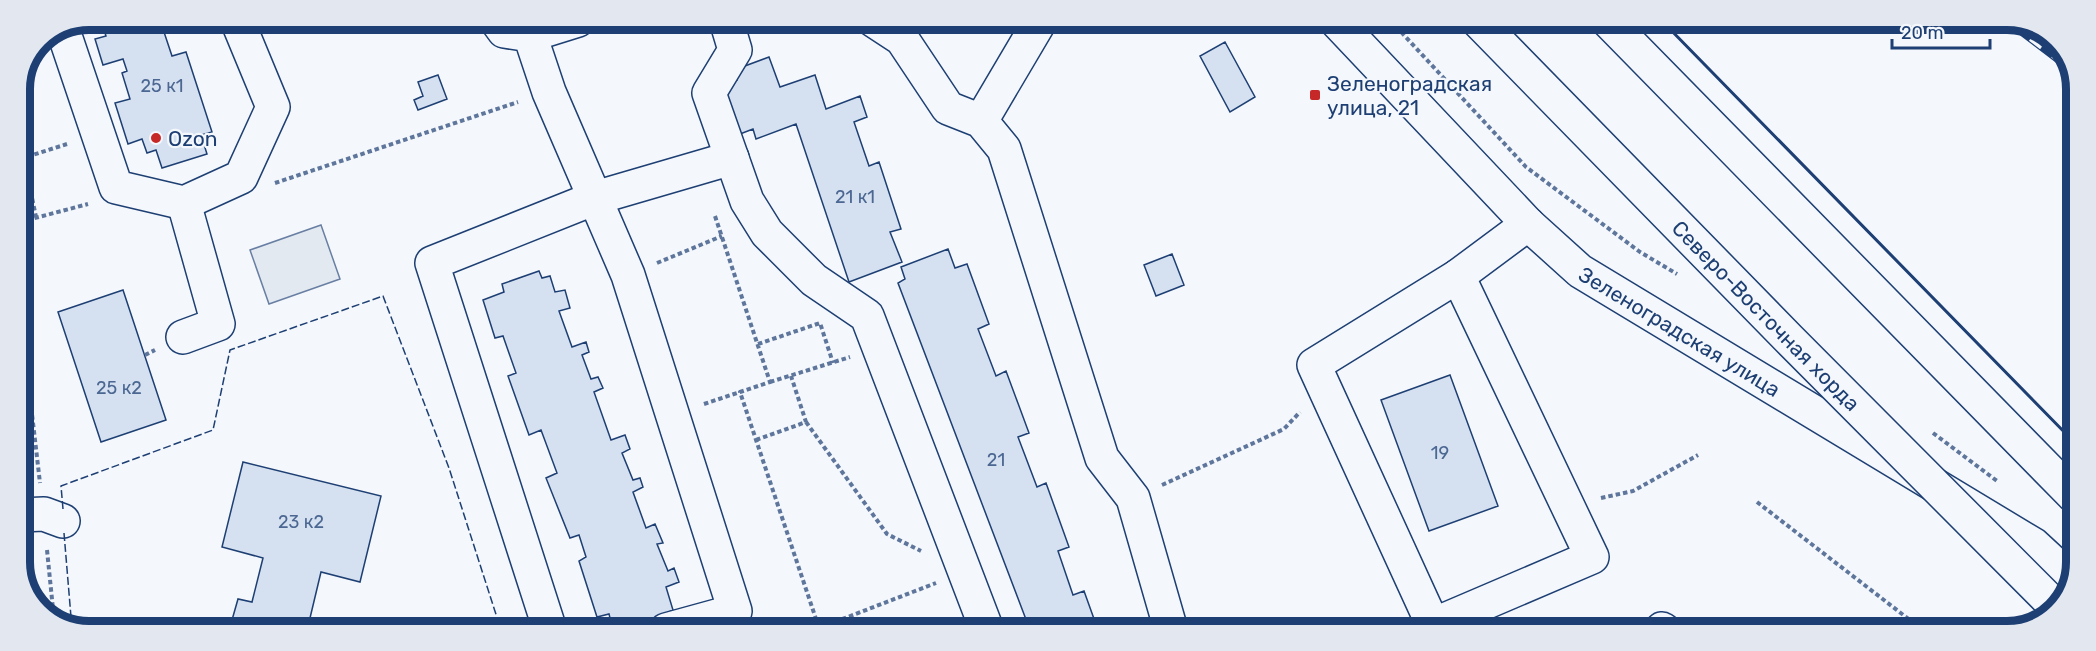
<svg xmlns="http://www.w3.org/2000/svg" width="2096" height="651" font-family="Rubik,sans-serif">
<rect width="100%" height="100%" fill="#f4f7fb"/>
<path fill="#e3e9f0" stroke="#687fa3" stroke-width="1.5" d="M321 225 340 279 269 304 250 250Z"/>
<path fill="#d5e0f0" stroke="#1d3f73" stroke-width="1.5" d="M101 20H160L172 56 186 52 212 132 201 135 207 154 162 168 156 150 147 153 142 139 128 144 115 103 130 99 122 73 127 71 123 59 103 65 95 39 106 36Z
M1225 42 1255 97 1230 112 1200 56Z
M769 57 780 87 815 75 826 109 860 96 867 117 854 122 869 166 879 162 901 229 890 232 902 262 849 282 796 124 756 139 753 129 740 134 723 84 737 80 734 70Z
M438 75 447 99 418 110 414 100 423 96 418 82Z
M948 249 955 268 967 264 989 324 978 329 996 376 1006 371 1029 433 1018 437 1037 487 1046 483 1069 547 1058 551 1073 595 1084 591 1098 630H1030L898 283 905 279 901 267Z
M1172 254 1184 285 1156 296 1144 265Z
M539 271 542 278 550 276 555 292 565 290 570 308 559 311 572 347 586 342 589 352 582 355 591 379 598 377 603 388 594 392 611 440 625 435 630 449 622 453 633 480 640 478 643 487 633 492 646 528 655 524 663 543 657 544 668 571 674 568 679 582 666 587 673 610 654 619 647 630 634 624 613 630 609 614 597 617 579 561 586 557 579 535 570 538 546 478 557 473 541 430 529 435 508 376 516 373 503 336 495 338 483 300 504 292 502 284Z
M123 290 166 420 101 442 58 312Z
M1450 375 1498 506 1429 531 1381 400Z
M243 462 381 496 360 582 321 572 310 618 326 622 323 629H245L246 624 232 620 238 599 252 602 263 558 222 547Z"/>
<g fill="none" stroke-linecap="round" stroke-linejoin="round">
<defs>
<g id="minor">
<path d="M496 20 504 31 530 35 549 92 628 275 735 611 666 630"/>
<path d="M726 20 735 50 709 93 747 201 767 233 814 280 867 316 987 630"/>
<path d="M873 20 902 39 948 108 981 121 1004 149 1102 458 1133 498 1171 630"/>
<path id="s1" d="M1336 21 1528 224 1580 271 2034 545 2073 581"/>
<path d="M63 30 116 187 184 203 241 177 273 107 237 20"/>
<path d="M530 35 578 20"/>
<path d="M981 121 1040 21"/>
<path d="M183 337 218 324 184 203"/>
<path d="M20 515 44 514 63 521"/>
<path d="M1433 625 1314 365 1458 276"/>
<path d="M550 630 432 263 595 198 732 158"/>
<path d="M1428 631 1433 625 1592 557 1458 276 1528 224"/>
<path d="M1660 631 1662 629 1665 631"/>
</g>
<path id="major" d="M1608 21 2074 496"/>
</defs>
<use href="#minor" stroke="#1d3f73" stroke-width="36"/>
<use href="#major" stroke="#1d3f73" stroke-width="36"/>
<path stroke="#5e769c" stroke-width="4" stroke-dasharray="4.5 3" stroke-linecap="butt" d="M1391 21 1526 167 1640 252 1677 274
M20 140 36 217
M20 159 67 144
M275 183 518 102
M715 216 770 382 740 392 819 628
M20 222 88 204
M657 263 722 236
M20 311 40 483
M758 344 820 323 833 363
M145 355 155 350
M770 382 850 357
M704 404 740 392
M806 422 887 534 921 551
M1933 433 1997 481
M756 440 806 422 791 376
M1162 485 1284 429 1300 412
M1601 498 1633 491 1698 455
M1757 502 1924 631
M47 550 54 619
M814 630 936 583"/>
<use href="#minor" stroke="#f4f7fb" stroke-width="33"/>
<use href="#major" stroke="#f4f7fb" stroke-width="33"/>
<defs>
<path id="rail" d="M2008 22 2070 69"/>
</defs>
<use href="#rail" stroke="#1d3f73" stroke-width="7"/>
<use href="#rail" stroke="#f4f7fb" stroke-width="4.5" stroke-dasharray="14" stroke-linecap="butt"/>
<defs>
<g id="major-bridge">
<path id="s2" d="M1478 21 1789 339 2056 607"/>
</g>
</defs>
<use href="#major-bridge" stroke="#1d3f73" stroke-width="36" stroke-linecap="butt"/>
<use href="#major-bridge" stroke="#f4f7fb" stroke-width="33"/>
<path stroke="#1d3f73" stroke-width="1.5" stroke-dasharray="8 3" stroke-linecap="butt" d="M63 509 61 486 213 430 230 350 383 296 449 468 501 630
M64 533 72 629"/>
<path stroke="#1d3f73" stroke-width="3" d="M1663 22 2075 443"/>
</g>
<g fill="#c62828" stroke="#f4f7fb" stroke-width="2">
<rect x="1309" y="89" width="12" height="12" rx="3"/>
<circle cx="156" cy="138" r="6"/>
</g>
<g text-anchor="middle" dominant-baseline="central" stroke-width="4.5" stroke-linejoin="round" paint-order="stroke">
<g font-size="18" fill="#4b6792">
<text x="162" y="86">25 к1</text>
<text x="855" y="197">21 к1</text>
<text x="119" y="388">25 к2</text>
<text x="1440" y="453">19</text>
<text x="996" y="460">21</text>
<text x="301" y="522">23 к2</text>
</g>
<g font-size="21" fill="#1d3f73" stroke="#f4f7fb" text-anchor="start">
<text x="1327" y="83">Зеленоградская<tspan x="1327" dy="24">улица, 21</tspan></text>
<text x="168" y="138">Ozon</text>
</g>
<g font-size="21" fill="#1d3f73" stroke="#f4f7fb">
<text stroke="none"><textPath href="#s2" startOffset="412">Северо-Восточная хорда</textPath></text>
<text stroke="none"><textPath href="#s1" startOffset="466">Зеленоградская улица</textPath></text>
</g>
</g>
<path d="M0 0H2096V651H0ZM89 30H2007A59 59 0 0 1 2066 89V562A59 59 0 0 1 2007 621H89A59 59 0 0 1 30 562V89A59 59 0 0 1 89 30Z" fill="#e3e8f0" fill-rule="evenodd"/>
<path fill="none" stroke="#1d3f73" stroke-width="8" d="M89 30H2007A59 59 0 0 1 2066 89V562A59 59 0 0 1 2007 621H89A59 59 0 0 1 30 562V89A59 59 0 0 1 89 30Z"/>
<path d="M1892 39v9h98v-9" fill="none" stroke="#1d3f73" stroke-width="3"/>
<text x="1901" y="39" font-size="18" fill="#1d3f73" stroke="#f4f7fb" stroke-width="4.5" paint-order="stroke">20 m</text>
</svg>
